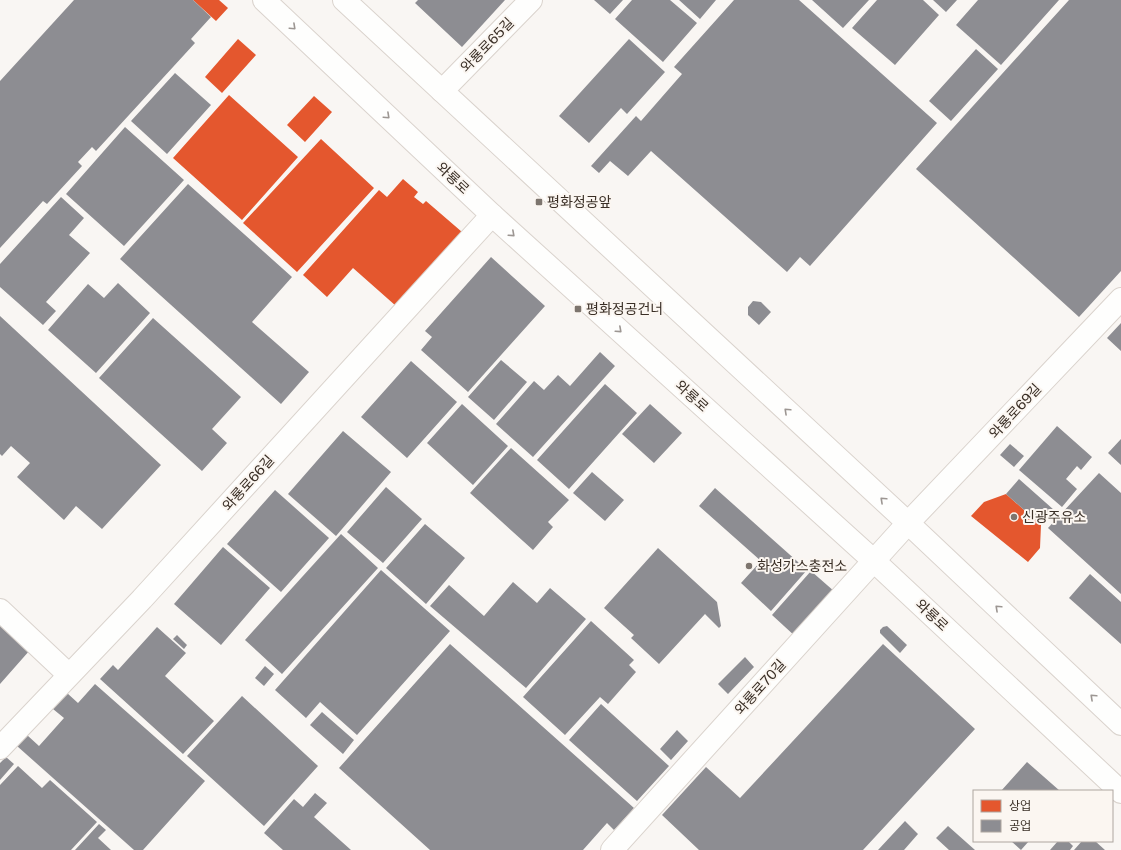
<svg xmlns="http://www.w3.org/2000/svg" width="1121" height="850" font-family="'Public Sans','Noto Sans KR',sans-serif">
<rect width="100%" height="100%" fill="#f9f6f3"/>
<path fill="#e4572e" d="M193 0H219L228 8 216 21Z
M238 39 256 55 222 93 205 77Z
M229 95 298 157 242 220 173 158Z
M314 96 332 112 305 142 287 125Z
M321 139 374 188 297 272 243 223Z
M403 179 418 192 414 197 423 204 426 201 462 232 396 306 353 268 327 297 303 275 379 190 387 197Z
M1006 494 1041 525 1040 548 1028 562 971 516 984 502Z"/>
<path fill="#8d8d92" d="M74 0H193L211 17 191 39 195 43 96 151 92 147 78 162 82 166 47 204 43 201 0 248V81Z
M418 0H505L462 47 415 3Z
M594 0H623L610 14Z
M632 0H670L697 23 663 62 615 19Z
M679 0H716L700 19Z
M734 0H799L937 123 810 266 800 257 787 272 651 151 628 176 610 161 599 173 591 166 636 116 641 121 682 74 674 67Z
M812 0H869L843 28Z
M877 0H923L939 15 895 65 852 28Z
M933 0H957L946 12Z
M978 0H1059L1001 65 956 25Z
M1069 0H1121V271L1079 317 916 169Z
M629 39 665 72 627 114 621 108 589 143 559 116Z
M976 49 998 69 951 121 929 101Z
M175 73 211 105 167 154 131 121Z
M125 127 184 180 124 246 66 194Z
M188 184 292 277 252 322 309 372 281 404 120 259Z
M61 197 84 218 69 235 90 253 46 302 56 311 43 325 0 287V264Z
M491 257 545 306 468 392 421 350 432 337 425 331Z
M118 283 150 313 96 373 48 330 88 284 104 298Z
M753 301 761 302 771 312 759 325 748 315V307Z
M0 316 161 465 102 529 76 506 64 520 17 477 30 463 11 446 2 456 0 454Z
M153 318 241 397 212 429 227 443 202 471 99 378Z
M1121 323V351L1107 338Z
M600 352 615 366 533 457 496 424 534 381 544 390 558 375 570 386Z
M501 360 527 382 494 420 468 397Z
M411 361 457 402 407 458 361 417Z
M605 384 637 413 569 489 537 460Z
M462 404 508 446 473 485 427 443Z
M650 404 682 433 654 463 622 434Z
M1057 426 1092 457 1081 470 1077 466 1066 479 1077 489 1062 507 1019 470Z
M343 431 391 472 336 536 288 494Z
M1121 439V465L1108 453Z
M1010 444 1024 456 1014 467 1000 455Z
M511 448 569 500 548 522 553 527 533 550 470 493Z
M592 472 624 500 605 521 573 493Z
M1099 473 1121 493V594L1048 528Z
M1019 479 1054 510 1041 525 1006 494Z
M386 487 422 519 383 563 347 532Z
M715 488 807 570 771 611 741 583 761 561 699 506Z
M275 490 329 538 281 592 227 544Z
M425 524 465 558 426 604 386 568Z
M341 534 378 568 282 674 245 640Z
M223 547 270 588 221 645 174 604Z
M658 548 717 602 721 626 719 628 705 614 659 664 631 638 634 635 604 608Z
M381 570 450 631 357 735 320 702 306 718 275 690Z
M811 571 835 592 796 637 772 615Z
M1090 574 1121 602V644L1069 598Z
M513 582 537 603 550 588 586 619 526 688 430 606 449 585 484 616Z
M591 621 634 660 629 665 636 672 608 704 600 697 565 735 523 697Z
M0 623 30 650 0 684Z
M887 626 907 645 900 653 880 633V630L883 627Z
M157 627 186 653 165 676 214 721 183 754 100 679 113 665 118 670Z
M177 635 187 645 184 649 173 639Z
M450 644 634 808 614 830 607 823 583 850H430L339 768Z
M883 644 975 729 863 850H699L662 815 706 767 740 798Z
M745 657 754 667 728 694 718 684Z
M265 666 274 674 264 686 255 678Z
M95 684 205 781 143 850H134L17 746 27 735 39 746 64 718 53 709 67 693 78 703Z
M242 696 318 766 264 826 187 756Z
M601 704 669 766 637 801 569 740Z
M322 712 354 740 343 754 310 725Z
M677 730 688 741 671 760 660 749Z
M6 757 14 764 0 780V763Z
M1027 762 1060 791H1001Z
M18 766 42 788 50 780 97 822 71 850H0V785Z
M315 793 327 803 314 817 351 850H283L264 833 294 799 303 807Z
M905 821 918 834 904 850H878Z
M99 824 106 830 98 838 111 850H75Z
M948 826 975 850H949L936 838Z
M1011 841H1029L1021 850Z
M1058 841H1068L1073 846 1070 850H1050Z
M1082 841H1095L1105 850H1074Z"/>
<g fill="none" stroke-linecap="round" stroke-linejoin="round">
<defs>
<path id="minor" d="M442 91 531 0
M0 610 69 675
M0 748 142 599 492 215
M612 850 908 523 1121 299"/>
<path id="secondary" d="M264 0 492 215 874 561 1121 792
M344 0 908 523 1121 724"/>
</defs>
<use href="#minor" stroke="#dad3cd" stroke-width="24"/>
<use href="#secondary" stroke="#dad3cd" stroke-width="24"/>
<use href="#minor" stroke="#fefefd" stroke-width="22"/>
<use href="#secondary" stroke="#fefefd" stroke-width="22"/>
</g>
<defs><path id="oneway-chevron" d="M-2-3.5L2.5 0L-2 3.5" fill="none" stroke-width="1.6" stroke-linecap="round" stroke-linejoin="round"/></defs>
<g stroke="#9c9692">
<use href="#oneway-chevron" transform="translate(293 27) rotate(43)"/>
<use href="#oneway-chevron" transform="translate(387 116) rotate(43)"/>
<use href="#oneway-chevron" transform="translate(512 234) rotate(42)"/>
<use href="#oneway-chevron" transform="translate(619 330) rotate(42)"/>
<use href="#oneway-chevron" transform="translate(787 411) rotate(-137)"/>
<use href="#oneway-chevron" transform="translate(883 500) rotate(-137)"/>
<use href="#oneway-chevron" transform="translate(998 608) rotate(-137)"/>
<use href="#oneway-chevron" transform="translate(1093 697) rotate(-137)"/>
</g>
<g fill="#7d756e" stroke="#fbf6f1" stroke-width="1.5">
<rect x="535" y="198" width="8" height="8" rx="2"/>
<rect x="574" y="305" width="8" height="8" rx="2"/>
<circle cx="1014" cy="517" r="4"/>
<circle cx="749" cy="566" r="4"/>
</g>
<g text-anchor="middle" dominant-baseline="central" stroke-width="4" stroke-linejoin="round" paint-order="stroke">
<g font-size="14" fill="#3a2f26" stroke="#fbf6f1">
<text transform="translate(487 45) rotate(-46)">와룡로65길</text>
<text transform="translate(453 178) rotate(43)">와룡로</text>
<text transform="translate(692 396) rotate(42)">와룡로</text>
<text transform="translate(1015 411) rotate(-47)">와룡로69길</text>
<text transform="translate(248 483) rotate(-48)">와룡로66길</text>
<text transform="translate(932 615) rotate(43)">와룡로</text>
<text transform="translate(760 687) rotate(-48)">와룡로70길</text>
</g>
<g font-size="14" fill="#3a2f26" stroke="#fbf6f1" text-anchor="start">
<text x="547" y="202">평화정공앞</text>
<text x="586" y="309">평화정공건너</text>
<text x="1022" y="517">신광주유소</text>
<text x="757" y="566">화성가스충전소</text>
</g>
</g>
<rect x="973" y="790" width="140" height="52" fill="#fbf6f1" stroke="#aea6a0"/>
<rect x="981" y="800" width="20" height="12" fill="#e4572e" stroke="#aea6a0"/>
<text x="1009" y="810" font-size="12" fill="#3a2f26">상업</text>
<rect x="981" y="820" width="20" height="12" fill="#8d8d92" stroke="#aea6a0"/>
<text x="1009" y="830" font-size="12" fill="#3a2f26">공업</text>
</svg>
